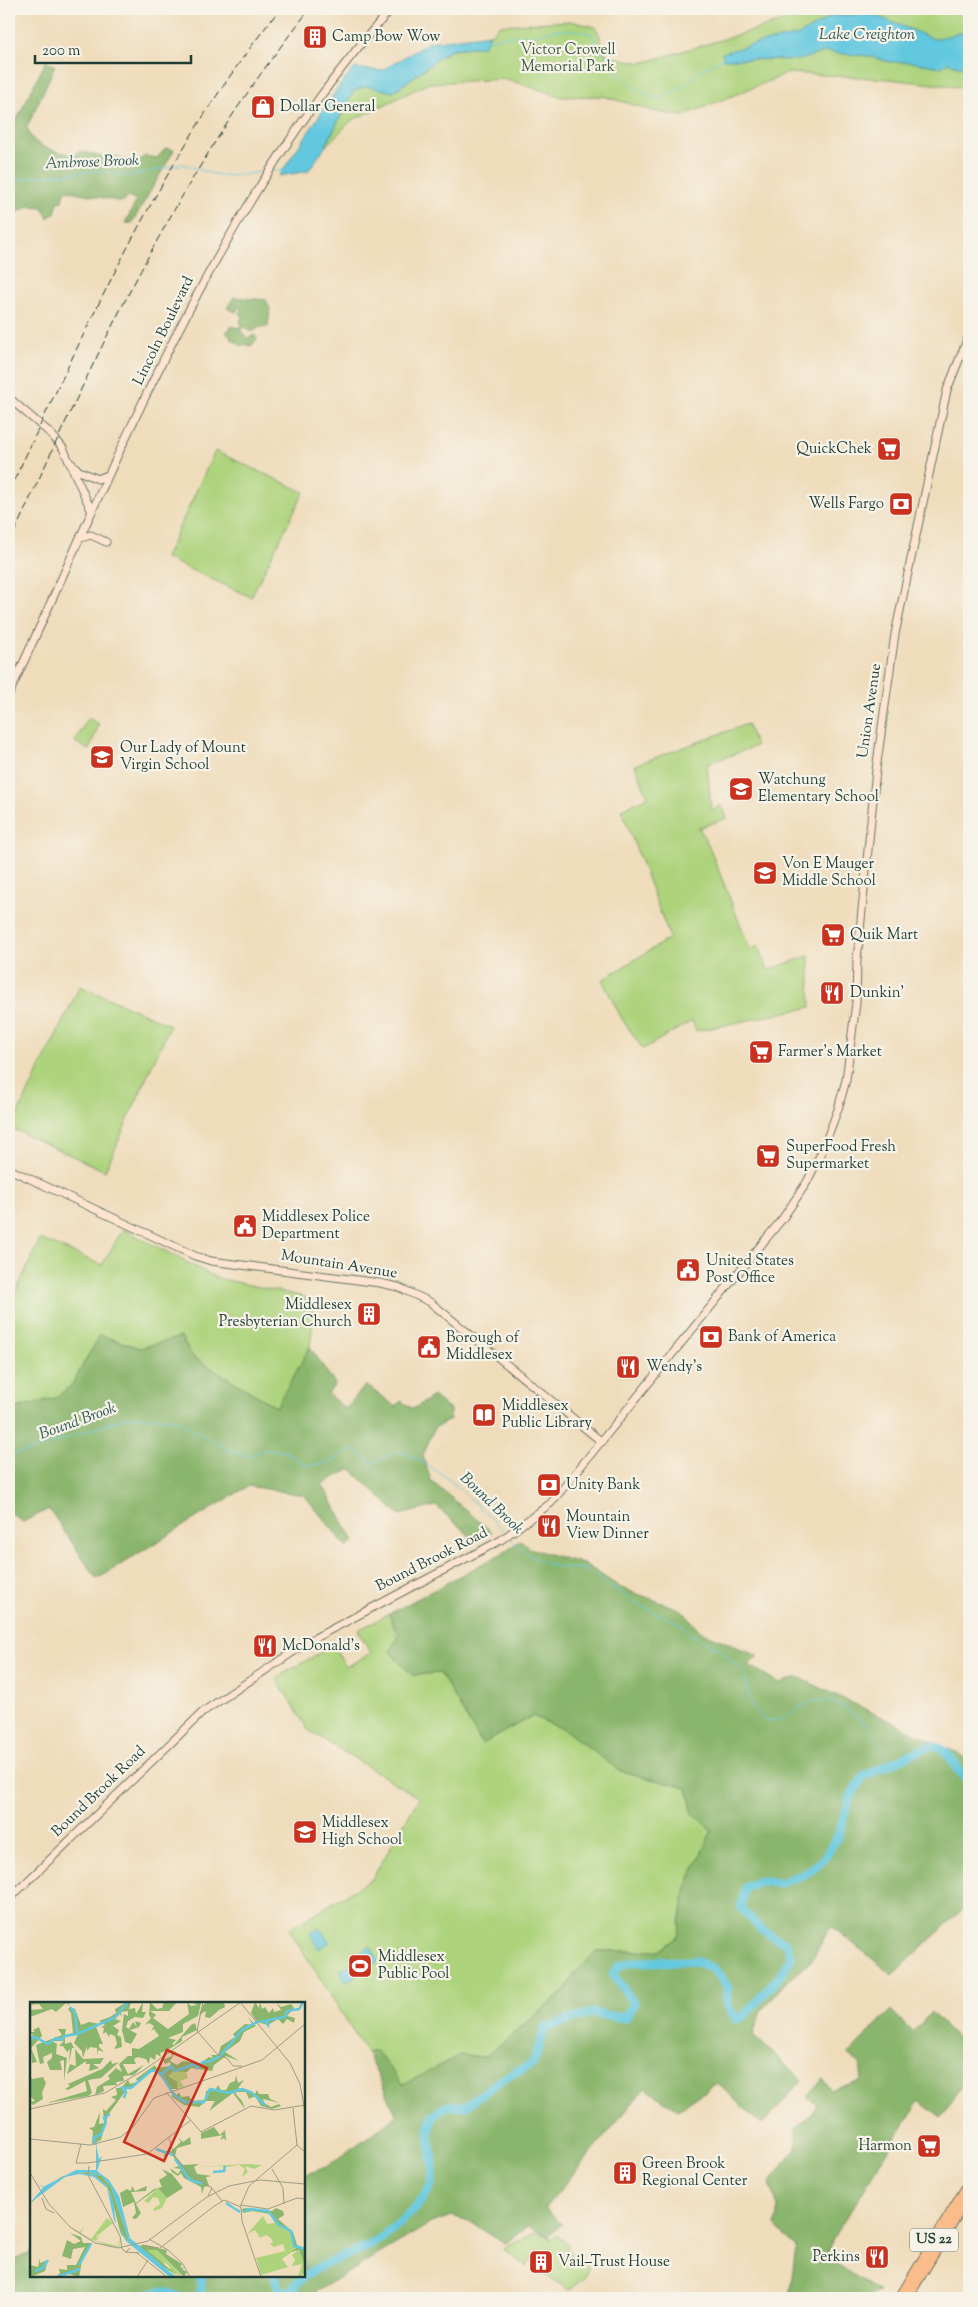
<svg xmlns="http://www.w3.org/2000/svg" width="978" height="2307" font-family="'Sorts Mill Goudy',serif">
<rect width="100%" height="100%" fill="#f7f3e8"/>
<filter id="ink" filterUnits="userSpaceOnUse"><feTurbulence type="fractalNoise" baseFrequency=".02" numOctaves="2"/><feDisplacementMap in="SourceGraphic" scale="10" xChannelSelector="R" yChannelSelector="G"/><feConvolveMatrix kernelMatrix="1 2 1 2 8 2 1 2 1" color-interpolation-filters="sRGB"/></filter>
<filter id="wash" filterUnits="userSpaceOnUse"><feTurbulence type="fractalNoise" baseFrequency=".0096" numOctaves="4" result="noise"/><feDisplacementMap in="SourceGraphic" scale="20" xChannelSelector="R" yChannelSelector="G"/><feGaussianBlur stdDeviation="1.12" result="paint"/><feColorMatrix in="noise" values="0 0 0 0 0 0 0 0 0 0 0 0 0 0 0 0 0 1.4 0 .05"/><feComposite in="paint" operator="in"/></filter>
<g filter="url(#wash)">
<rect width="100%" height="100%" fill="#efdcbb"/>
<path fill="#add37d" stroke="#668858" d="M826 9H969V88L888 79 789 73 682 116 657 112 603 96 562 97 506 79 429 83 351 121 325 147 353 92 366 85 393 92 451 49 484 46 490 34 500 25 570 21 596 27 607 56 642 63Z
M215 451 304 492 251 597 165 558Z
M88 718 99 724 89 750 75 742Z
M747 724 756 746 707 764 711 810 722 806 727 818 699 828 708 844 750 949 759 946 768 970 809 956 811 1007 696 1031 692 1021 643 1049 622 1019 602 980 670 938 621 809 648 797 635 765Z
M80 986 170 1025 105 1171 11 1128Z
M123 1229 217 1278 305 1297 314 1313 310 1347 277 1408 193 1357 181 1337 140 1348 100 1335 71 1386 55 1398 9 1410V1303H11L40 1239 102 1265Z
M389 1614 412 1675 440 1673 482 1744 532 1716 565 1730 620 1771 687 1788 693 1814 712 1830 686 1887 678 1937 659 1951H597L575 1973 566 1990 485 2057 460 2055 403 2086 376 2051 367 2053 289 1929 372 1879 419 1798 308 1730 276 1678 333 1645 346 1667 371 1653 358 1630Z
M536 2232 549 2236 551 2240 556 2235 569 2245 566 2248 588 2267 585 2277 569 2290 544 2274 550 2265V2258L541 2248 526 2266 503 2249Z"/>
<path fill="#8ab56c" stroke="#547950" d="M46 61 55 66 27 127C32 149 55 151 75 155L80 151 103 157 111 155 135 163 145 156 157 158 166 148 174 150 132 223H125L137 200 128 197 122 202 66 190 62 201 58 202 55 213 48 218 42 207 29 206 9 217V140L14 125Z
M234 297 266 300 270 309 268 327H260L252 332 243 326 241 331 248 338 255 335 257 339 251 346 244 344 242 346 230 338 231 336 226 332 232 326 239 328 242 325 240 321 243 316 239 314 241 309 238 307 236 312 227 308Z
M100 1335 140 1348 181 1337 193 1357 276 1407 310 1347 335 1384 328 1394 345 1409 366 1385 396 1407 401 1401 413 1409 433 1396 450 1410V1420L434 1428 423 1456 431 1481 492 1532 462 1548 470 1536 436 1506 399 1515 351 1469 322 1484 354 1541 347 1547 304 1495 248 1486 97 1579 49 1509 23 1522 9 1512V1410L55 1398 71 1386Z
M521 1540 529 1548 586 1565 621 1588 682 1610 700 1631 758 1656 749 1665 779 1683 798 1677 955 1752 969 1761V1903L893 1975 831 1926 811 1961 783 1985 761 2011 753 2035 802 2080 762 2125 717 2083 678 2110 645 2088 545 2208 562 2224 549 2236 528 2226 505 2244 469 2221 452 2216 431 2223 317 2291 311 2298H9V2260L18 2259 31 2251V2276H304V2175L326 2167 397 2116 367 2053 376 2051 403 2085 460 2055 485 2057 566 1990 575 1973 597 1951H659L678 1937 686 1887 712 1830 693 1814 687 1788 620 1771 565 1730 532 1716 482 1744 440 1673 412 1675 390 1652 399 1634 389 1614 508 1550Z
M891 2010 913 2032 931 2012 969 2051V2075L941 2118 919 2101 832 2240 828 2258 879 2292 865 2298H786L790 2292 796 2247 775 2225 778 2208 770 2183 796 2149V2128L813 2113 817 2103 807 2097 823 2079 831 2090 862 2080 860 2063 847 2055Z"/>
<path fill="#62c8df" stroke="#40828a" d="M872 14 934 39 969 31V67L957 66 948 62 942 67 910 62H889L869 56 824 52 800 60 724 59 722 53 754 44 799 35 832 16Z
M490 34 484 46 451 49 393 92 366 86 353 92 325 147 308 171 279 176 340 85 355 68 381 71 430 42Z
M319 1928 330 1942 319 1949 310 1933Z
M370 1946 379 1961 346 1982 340 1971 363 1957 361 1952Z"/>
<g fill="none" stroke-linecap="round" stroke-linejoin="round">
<path stroke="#62c8df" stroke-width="1" d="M486 40 506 36 535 35 555 30H574L592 34C609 63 626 90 660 99L683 86 701 70 723 58
M272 171 283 170
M9 188 19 180 32 177 98 171 130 176 183 164 213 174 234 176 266 171
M9 1455 34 1450 129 1416 175 1419 230 1451 246 1455H252L263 1450 284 1451 308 1466 329 1463 348 1451H356L367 1458 371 1464 398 1451C442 1466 474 1502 506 1533
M510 1538 524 1552 540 1561 558 1567 585 1569 637 1604 683 1625 690 1634 720 1650 745 1673C747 1694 754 1733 785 1717 801 1708 811 1696 831 1702 862 1712 876 1738 892 1763"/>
<path stroke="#62c8df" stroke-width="9" d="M275 2276 279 2291 285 2293 291 2292C303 2266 345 2259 368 2246 387 2236 419 2208 429 2189 438 2172 430 2151 429 2133 429 2127 432 2120 433 2115L447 2106H466L503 2078 533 2064 545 2028 591 2013 625 2018 634 2004 613 1974 619 1966 633 1962 695 1961 714 1969 728 1987C724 2000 728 2008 736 2019L744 2016 782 1973 791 1958 786 1943C766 1935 753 1924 741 1907L745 1888 759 1881 780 1883 805 1874 823 1860 838 1836 850 1797 864 1776 927 1747C950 1743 954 1770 969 1782
M146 2298 147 2295C159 2288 169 2293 181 2298
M198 2298 201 2288 200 2276"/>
</g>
</g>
<g filter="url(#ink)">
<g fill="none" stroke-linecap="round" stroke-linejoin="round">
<defs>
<path id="secondary" d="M9 398 50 433 63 448 92 512
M72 464 79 471 98 479 108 475
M80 538 91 535 106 542
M9 694C119 457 215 206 391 9
M9 1169 195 1256 211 1261 380 1283 398 1287 430 1302 602 1442
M9 1899 204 1711 311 1640 501 1540 551 1503 783 1218 807 1182 823 1149 838 1109 846 1080 856 1003 857 960 876 770 895 634 947 390 969 335"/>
<path id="trunk" d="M899 2298 969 2182
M908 2298 969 2196"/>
</defs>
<use href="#secondary" stroke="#687563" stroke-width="9"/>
<use href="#trunk" stroke="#687563" stroke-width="10"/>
<use href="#secondary" stroke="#fde4d0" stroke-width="7"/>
<use href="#trunk" stroke="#f9bc8a" stroke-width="8"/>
<path stroke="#1f3d34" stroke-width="1" stroke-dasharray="8 4" stroke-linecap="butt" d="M9 491C88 325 164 153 280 9
M9 544C95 357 179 171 310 9"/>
</g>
</g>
<defs>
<symbol id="building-square" viewBox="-11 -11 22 22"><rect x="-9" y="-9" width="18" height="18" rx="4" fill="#c8321e" stroke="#f7f3e8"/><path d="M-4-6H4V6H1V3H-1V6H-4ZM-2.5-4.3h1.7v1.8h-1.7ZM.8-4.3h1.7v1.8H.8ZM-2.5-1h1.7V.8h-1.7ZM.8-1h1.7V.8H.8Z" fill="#fff"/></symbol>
<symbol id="shop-square" viewBox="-11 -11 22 22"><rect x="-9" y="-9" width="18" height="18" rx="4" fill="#c8321e" stroke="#f7f3e8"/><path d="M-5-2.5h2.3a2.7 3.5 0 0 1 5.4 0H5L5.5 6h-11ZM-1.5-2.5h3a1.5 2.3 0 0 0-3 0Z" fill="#fff"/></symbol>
<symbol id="supermarket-square" viewBox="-11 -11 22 22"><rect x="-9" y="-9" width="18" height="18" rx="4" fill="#c8321e" stroke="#f7f3e8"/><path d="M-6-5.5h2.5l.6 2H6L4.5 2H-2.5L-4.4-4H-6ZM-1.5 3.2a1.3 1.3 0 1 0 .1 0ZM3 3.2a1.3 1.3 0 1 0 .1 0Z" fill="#fff"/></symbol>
<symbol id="bank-square" viewBox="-11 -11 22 22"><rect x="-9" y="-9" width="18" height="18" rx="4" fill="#c8321e" stroke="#f7f3e8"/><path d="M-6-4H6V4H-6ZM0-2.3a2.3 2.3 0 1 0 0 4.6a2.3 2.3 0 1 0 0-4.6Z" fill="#fff"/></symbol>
<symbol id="school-square" viewBox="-11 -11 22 22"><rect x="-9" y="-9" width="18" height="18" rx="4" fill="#c8321e" stroke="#f7f3e8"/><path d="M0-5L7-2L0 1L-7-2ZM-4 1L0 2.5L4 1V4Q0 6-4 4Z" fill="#fff"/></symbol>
<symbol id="restaurant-square" viewBox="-11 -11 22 22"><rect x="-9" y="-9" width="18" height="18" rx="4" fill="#c8321e" stroke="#f7f3e8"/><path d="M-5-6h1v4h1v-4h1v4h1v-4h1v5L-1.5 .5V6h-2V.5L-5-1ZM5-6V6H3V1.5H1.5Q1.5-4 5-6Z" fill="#fff"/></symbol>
<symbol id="civic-square" viewBox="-11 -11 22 22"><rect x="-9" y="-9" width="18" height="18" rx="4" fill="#c8321e" stroke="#f7f3e8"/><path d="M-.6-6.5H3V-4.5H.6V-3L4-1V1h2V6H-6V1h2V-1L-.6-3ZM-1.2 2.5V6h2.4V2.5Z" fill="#fff"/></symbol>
<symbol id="library-square" viewBox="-11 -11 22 22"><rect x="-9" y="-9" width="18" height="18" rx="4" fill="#c8321e" stroke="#f7f3e8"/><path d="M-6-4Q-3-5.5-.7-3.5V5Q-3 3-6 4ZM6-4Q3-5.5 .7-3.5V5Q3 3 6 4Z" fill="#fff"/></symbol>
<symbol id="stadium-square" viewBox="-11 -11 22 22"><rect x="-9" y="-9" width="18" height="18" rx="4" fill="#c8321e" stroke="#f7f3e8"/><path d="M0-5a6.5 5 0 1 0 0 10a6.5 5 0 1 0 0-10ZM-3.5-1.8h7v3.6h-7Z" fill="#fff"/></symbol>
</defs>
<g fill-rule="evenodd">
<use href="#building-square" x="301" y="23" width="28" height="28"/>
<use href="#shop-square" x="249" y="93" width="28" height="28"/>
<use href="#supermarket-square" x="875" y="435" width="28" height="28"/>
<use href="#bank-square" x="887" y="490" width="28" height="28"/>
<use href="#school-square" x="88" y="743" width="28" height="28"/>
<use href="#school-square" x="727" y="775" width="28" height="28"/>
<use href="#school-square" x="751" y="859" width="28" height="28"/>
<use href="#supermarket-square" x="819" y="921" width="28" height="28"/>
<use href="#restaurant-square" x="818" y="979" width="28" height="28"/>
<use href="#supermarket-square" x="747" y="1038" width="28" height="28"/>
<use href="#supermarket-square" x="754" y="1142" width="28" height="28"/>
<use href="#civic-square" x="231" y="1212" width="28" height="28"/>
<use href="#civic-square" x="674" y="1256" width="28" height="28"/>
<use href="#building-square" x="355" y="1300" width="28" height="28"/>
<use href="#bank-square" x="697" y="1323" width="28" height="28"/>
<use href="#civic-square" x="415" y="1333" width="28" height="28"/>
<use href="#restaurant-square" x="614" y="1353" width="28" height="28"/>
<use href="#library-square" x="470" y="1401" width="28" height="28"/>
<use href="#bank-square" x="535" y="1471" width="28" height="28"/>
<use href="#restaurant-square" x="535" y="1512" width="28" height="28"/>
<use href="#restaurant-square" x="251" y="1632" width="28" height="28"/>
<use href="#school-square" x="291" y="1818" width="28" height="28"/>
<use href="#stadium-square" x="346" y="1952" width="28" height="28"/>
<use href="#supermarket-square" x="915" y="2132" width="28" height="28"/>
<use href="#building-square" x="611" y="2159" width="28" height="28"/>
<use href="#restaurant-square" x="863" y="2243" width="28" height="28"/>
<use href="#building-square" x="527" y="2248" width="28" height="28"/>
</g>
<g text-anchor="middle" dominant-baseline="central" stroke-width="4.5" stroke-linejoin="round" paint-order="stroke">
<rect fill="#f7f3e8" stroke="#60746a" stroke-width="1" x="910" y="2228.5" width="48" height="23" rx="4"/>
<g font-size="14" font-weight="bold" fill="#1f3d34">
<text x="934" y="2240">US 22</text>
</g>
<g font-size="15" fill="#1f3d34" stroke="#f7f3e8" text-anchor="start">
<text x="332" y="37">Camp Bow Wow</text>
<text x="280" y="107">Dollar General</text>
<text x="872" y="449" text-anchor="end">QuickChek</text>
<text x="884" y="504" text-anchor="end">Wells Fargo</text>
<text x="120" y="748">Our Lady of Mount<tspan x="120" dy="17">Virgin School</tspan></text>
<text x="758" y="780">Watchung<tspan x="758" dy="17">Elementary School</tspan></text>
<text x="782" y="864">Von E Mauger<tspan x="782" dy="17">Middle School</tspan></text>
<text x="850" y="935">Quik Mart</text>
<text x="850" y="993">Dunkin'</text>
<text x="778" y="1052">Farmer's Market</text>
<text x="786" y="1147">SuperFood Fresh<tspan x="786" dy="17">Supermarket</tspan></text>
<text x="262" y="1217">Middlesex Police<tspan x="262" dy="17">Department</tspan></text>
<text x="706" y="1261">United States<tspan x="706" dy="17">Post Office</tspan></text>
<text x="352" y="1305" text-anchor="end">Middlesex<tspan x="352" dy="17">Presbyterian Church</tspan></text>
<text x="728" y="1337">Bank of America</text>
<text x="446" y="1338">Borough of<tspan x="446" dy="17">Middlesex</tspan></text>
<text x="646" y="1367">Wendy's</text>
<text x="502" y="1406">Middlesex<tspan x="502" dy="17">Public Library</tspan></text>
<text x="566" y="1485">Unity Bank</text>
<text x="566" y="1517">Mountain<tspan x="566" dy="17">View Dinner</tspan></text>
<text x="282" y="1646">McDonald's</text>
<text x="322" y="1823">Middlesex<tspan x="322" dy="17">High School</tspan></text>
<text x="378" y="1957">Middlesex<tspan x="378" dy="17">Public Pool</tspan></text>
<text x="912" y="2146" text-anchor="end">Harmon</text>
<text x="642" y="2164">Green Brook<tspan x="642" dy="17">Regional Center</tspan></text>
<text x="860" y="2257" text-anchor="end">Perkins</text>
<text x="558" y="2262">Vail–Trust House</text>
</g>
<g font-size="15" fill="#3b5b43" stroke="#f7f3e8">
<text x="568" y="50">Victor Crowell<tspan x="568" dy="17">Memorial Park</tspan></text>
</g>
<g font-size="15" fill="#1f3d34" stroke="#f7f3e8">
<text transform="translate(164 331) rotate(-64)">Lincoln Boulevard</text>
<text transform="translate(870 711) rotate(-82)">Union Avenue</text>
<text transform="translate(339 1265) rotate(9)">Mountain Avenue</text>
<text transform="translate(432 1560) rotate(-27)">Bound Brook Road</text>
<text transform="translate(99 1792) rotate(-44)">Bound Brook Road</text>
</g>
<g font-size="16" font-style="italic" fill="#2c5956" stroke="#f7f3e8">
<text x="867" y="35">Lake Creighton</text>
<text transform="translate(92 163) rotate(-2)">Ambrose Brook</text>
<text transform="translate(78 1422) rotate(-20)">Bound Brook</text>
<text transform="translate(491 1504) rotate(44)">Bound Brook</text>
</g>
</g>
<g transform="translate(30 2002)">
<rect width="275" height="275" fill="#efdcbb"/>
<path d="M156 68 158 76 150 79 154 84 150 87 139 72 143 69ZM218 162 232 163 224 167 215 164 218 170 212 175 215 167 209 163 195 165 194 170H189L194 169 193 164 164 165ZM128 186 137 196 132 206 125 209 123 207 130 202 128 196 123 195 119 201 114 199ZM233 214 237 222 245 221 259 228 266 247 252 257 258 265 231 273 226 256 255 249 253 242 244 245 240 242 243 240 241 236 236 233 230 236 225 228 217 232ZM77 216 83 221 67 234 66 237 71 233 66 239 88 244 90 235 89 245 79 244 62 238 54 234 41 225 50 230 54 224 51 231 61 237ZM114 246 127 248 152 274 138 268 141 266 136 261 132 262ZM268 248 273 254 275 271 268 275 272 262 262 264 265 258 262 253Z" fill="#add37d"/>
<path d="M3 0H38L40 4 36 1 26 10 22 7 0 15V8L13 7 9 2 0 3ZM97 0H101L99 7 105 6 106 12 113 0 112 10H116L113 16 105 15 98 19 96 25 99 27 103 20 107 25 105 19 111 21 109 25 100 28 107 32 101 42 95 40 92 28 94 12 98 14V9L91 10 92 15 90 12 85 17 91 19 83 24 89 28 87 33 91 35 92 45 84 47 87 42 85 34 80 32 79 35 76 30 73 32 74 26 71 25 75 23 69 19 80 15 86 11 85 7ZM120 0 127 7 132 6 134 0H147L139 9H120L126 13 123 16 138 27 159 12 157 0 161 4 167 3 162 0 171 1 168 14 153 22V30L138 36 146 38 142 42 144 43 161 23 165 21 167 28 152 35V39L138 48 130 51 131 55 126 52 125 58 120 55 119 62 116 57 108 55 104 57 106 62H93L98 72 114 63 104 73 93 74 94 79 86 80 87 83 73 84 74 89 65 93 67 85 80 77 78 74 86 66 92 70 89 62 98 54H102V46L109 47 129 34 124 27 121 29 124 24 119 21 123 19 115 23 121 16 119 13ZM178 0H194L195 5 205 0 189 8 180 16 175 15 176 9 169 13 173 3ZM225 0 229 6 230 0 232 7 235 5 239 11 243 6 244 10 251 8 246 0 251 5 261 2 264 6 257 14 265 16 264 21 257 17 253 22 248 17 238 23 227 20 221 11ZM40 5 45 7 51 23 59 20 70 22 66 25 73 42H69V45L74 50 68 48 67 54V46L60 45 57 49V44L53 56 52 49 44 41 48 32 35 35V42L41 40 44 46H42L39 61 40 47 37 50 33 44H29L34 39H22L27 42 26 52 37 56 34 79V58L30 59 32 68H20L17 60 22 56V51L13 55 14 61 10 62 8 53 11 54 8 53 6 43 32 33 28 27H36L35 33 43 31 41 11 38 7ZM218 15 226 24 214 30 210 39 195 50 209 59 196 54 184 63 182 69 161 66 157 70 143 69 139 74 147 80 148 87H141L126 69 118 71 110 80 97 87 78 113 71 138 62 142 63 129 59 126 64 125 70 110 69 122 74 121 73 107 76 109 86 98 81 95 87 93 86 86H91L98 78 100 82 108 80 106 77 125 63 126 66 141 64 140 60 135 62 133 58 142 54 141 51 146 49 140 59 147 63 153 59 171 61 179 55 183 56 181 53H188L191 44 205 35 203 32 215 22 223 23ZM9 25 12 34 1 46 7 60 2 61 0 37 3 33 0 30H5L3 28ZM45 47 53 57 74 56 70 62H63L69 66 59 69 60 62H56V59L37 72 40 62 46 64ZM81 58 82 62 89 60 71 76 58 78 62 91 58 94 17 101 57 89 55 79 38 88 35 87 40 84 38 82 72 67ZM206 73 208 81 214 78 208 86 225 92 227 88 229 92H238L240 97 250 101 233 97 234 101 241 105 249 102 251 104 242 107 231 104 225 94 219 97 216 90H208L205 91 212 99 215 107 203 91 179 109 185 99H175L176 89 186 87 188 83 191 88H196L200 81 205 79ZM0 74 2 77 13 75 16 81 12 91 13 97 3 103 0 100 5 99 0 94ZM142 88 147 93 149 90 151 95 159 94 162 99 174 98 173 102 169 105 154 103 142 95ZM184 125 190 133 195 128 196 139 194 136 190 138 193 133 171 137V131ZM148 135 153 140 160 135 161 142 147 146 145 154 153 163 169 162 164 165 167 172 182 174 176 175 179 184 174 185 172 192 171 185 154 176 151 171 148 174 142 170 140 166 148 172 151 167 143 166 149 164 143 154 140 151 133 155 135 152 129 149H141L151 140ZM132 167 142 172 153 186 137 196 128 186 106 202 111 211 106 217 102 216 106 211 104 200 93 205 90 191 97 187 101 189 102 184 105 189 117 184 116 189 101 190 106 201 124 187 132 185 129 178 137 173ZM56 170 72 174 81 185 100 241 142 275 99 241 91 232 80 191 76 183 64 173 49 171 34 175 16 187 2 200 0 201 14 188 31 175 45 171ZM216 206 242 209 246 206 253 209 254 213 248 217 263 230 267 243 275 246 274 261 269 248 260 250 266 247 259 228 245 221 240 212 222 209 213 211 212 207ZM40 231 51 235 53 241H62L53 254 49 275 39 272 26 275 30 271 29 267 37 268V263H46L55 245 43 247 41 257 32 254 37 238 44 242 51 239ZM114 243 137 248 136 252 152 262 150 266 154 265 152 267 157 270 154 275 127 248H117L149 275 134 265 108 244ZM10 256V261L18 258 15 269 1 275 0 263 8 265Z" fill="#8ab56c"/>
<path d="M66 142 69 157 72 154 67 169 79 178 89 194 100 236 146 275H140L96 239 84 218 77 186 64 175 49 172 35 175 0 201 13 186 9 181 13 185 46 168H66ZM56 170 72 174 81 185 100 241 86 222 83 199 76 183 64 173 49 171Z" fill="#62c8df" fill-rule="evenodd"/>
<path fill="none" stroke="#62c8df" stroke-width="2.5" d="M40 5 45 11 47 30M0 38 5 35 18 42 26 36 31 38 35 34 47 32 84 16 98 0M131 72 144 93 155 100H174L180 87 199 91 212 87 221 90 235 103M94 96 96 90 92 86H101L122 68 132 72 141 64 145 69 165 62 167 66 173 60 181 59 191 53 212 28 227 20 235 19 238 23V18L255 15 257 9 269 7 273 0M66 143 64 135 71 133 76 120 74 116 80 112M126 147 143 153M145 157 160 178 172 182M183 170 194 169 195 164M196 201 210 210M214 210 219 207 238 209 249 223 261 229 264 244 275 247M49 263 61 242M5 269 13 266 18 258M27 275 50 267"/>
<path fill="none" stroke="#9c9c85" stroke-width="1" d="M173 0 167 29 188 53 197 56 203 64H212M210 0 260 61 270 82 275 110M136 90 171 130 221 104 244 108 275 103M263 106 267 143 275 150M0 107 75 91 114 68 211 0M139 136 144 153 156 169 182 186M0 137 60 143 91 135 103 125 124 96 232 58 275 22M51 142 46 161H57M57 161 117 152 161 118M59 164 58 173 90 234 92 247 97 251M242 167 253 186 254 202M0 171 19 202 40 225 65 241 88 246 118 239 177 195 199 184 230 178 275 182M178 194 182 186 192 199M12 196 16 207 24 211M211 203 238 207 267 196 275 197M183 205 194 198 211 205 212 219 231 275M210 205 219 184 267 143M119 237 138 248 153 262 160 275M112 243 129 246M100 246 96 250 109 251M130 246 183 205M106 250 137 275M107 275 118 258"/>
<path fill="#c8321e" fill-opacity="0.15" stroke="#c8321e" stroke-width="2.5" d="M137 48 177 66 134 159 94 140Z"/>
<rect width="275" height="275" fill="none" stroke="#1f3d34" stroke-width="2.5"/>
</g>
<rect width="978" height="2307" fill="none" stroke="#f7f3e8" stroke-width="30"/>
<path d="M35 55v8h156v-8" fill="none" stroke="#1f3d34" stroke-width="2.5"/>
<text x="42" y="55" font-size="15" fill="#1f3d34" stroke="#f7f3e8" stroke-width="4" paint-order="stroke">200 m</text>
</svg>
